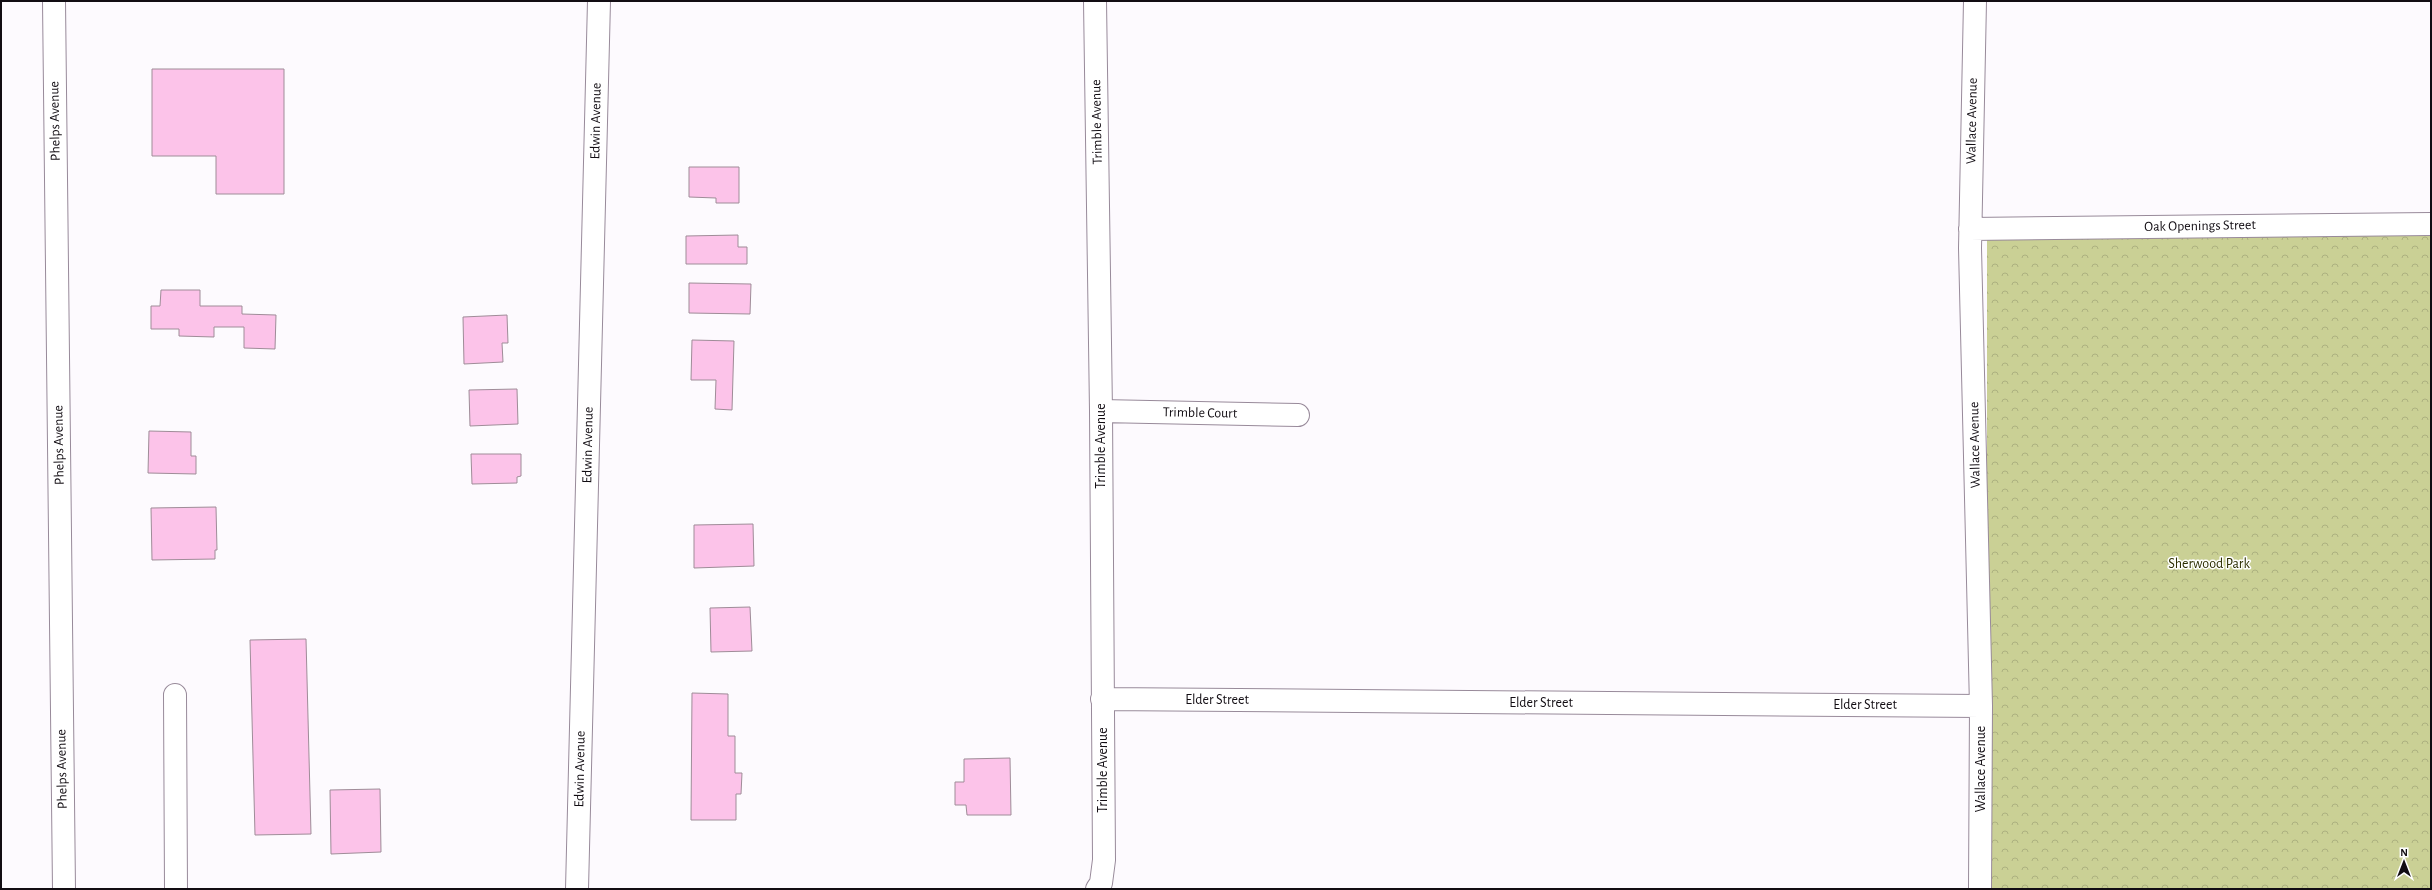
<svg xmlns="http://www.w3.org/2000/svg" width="2432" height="890" font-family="'Alegreya Sans',sans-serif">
<defs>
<pattern id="park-crowns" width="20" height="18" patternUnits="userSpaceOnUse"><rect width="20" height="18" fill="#cad095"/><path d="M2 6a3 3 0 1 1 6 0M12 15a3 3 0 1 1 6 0" fill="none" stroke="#acb180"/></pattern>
</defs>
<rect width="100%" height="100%" fill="#fdfafe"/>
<path fill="url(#park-crowns)" d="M2431 231V889H1987V240Z"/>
<path fill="#fcc3e9" stroke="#9f8c98" d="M152 69H284V194H216V156H152Z
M689 167H739V203H716V198L689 197Z
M738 235V247H747V264H686V236Z
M689 283 751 284 750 314 689 313Z
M161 290H200V306H242V314L276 315 275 349 244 348V327H214V337L179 336V329H151V306H160Z
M507 315 508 343H502L503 362 464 364 463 317Z
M692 340 734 341 732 410 715 409 716 380H691Z
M517 389 518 424 470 426 469 390Z
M149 431 191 432V456H196V474L148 473Z
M471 454H521V476L517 477V483L472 484Z
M216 507 217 550H215V559L152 560 151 508Z
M753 524 754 566 694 568V525Z
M750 607 752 651 711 652 710 608Z
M306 639 311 834 255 835 250 640Z
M692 693 728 694V736H735V773H742L741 794H736V820H691Z
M1010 758 1011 815H967L966 805H955V782H964V759Z
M380 789 381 852 331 854 330 790Z"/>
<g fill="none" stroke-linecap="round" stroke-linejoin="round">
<defs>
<path id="minor" d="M54 1 64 889
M1095 1 1101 411 1104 860 1101 883 1097 889
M1975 1 1970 248 1981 706 1980 889
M1970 229 2431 224
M1101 411 1298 415
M175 695 176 889
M1102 699 1981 706
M577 889 599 1"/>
</defs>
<use href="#minor" stroke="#988a9a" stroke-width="24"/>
<use href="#minor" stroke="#fff" stroke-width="22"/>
</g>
<g text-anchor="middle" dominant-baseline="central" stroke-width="3" stroke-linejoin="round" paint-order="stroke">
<g font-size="14" fill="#120d13" stroke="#fff">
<text transform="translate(55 121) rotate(-91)">Phelps Avenue</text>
<text transform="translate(596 121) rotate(-89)">Edwin Avenue</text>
<text transform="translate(1972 121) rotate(-89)">Wallace Avenue</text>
<text transform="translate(1097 122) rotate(-91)">Trimble Avenue</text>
<text transform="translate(2200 226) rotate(-1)">Oak Openings Street</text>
<text transform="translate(1200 413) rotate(1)">Trimble Court</text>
<text transform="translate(59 445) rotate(-91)">Phelps Avenue</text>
<text transform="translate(588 445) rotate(-89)">Edwin Avenue</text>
<text transform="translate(1975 445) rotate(-91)">Wallace Avenue</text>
<text transform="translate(1101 446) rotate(-90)">Trimble Avenue</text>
<text x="1217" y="700">Elder Street</text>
<text x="1541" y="703">Elder Street</text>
<text x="1865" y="705">Elder Street</text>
<text transform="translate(62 769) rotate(-91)">Phelps Avenue</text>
<text transform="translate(580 769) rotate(-89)">Edwin Avenue</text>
<text transform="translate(1981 769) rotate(-90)">Wallace Avenue</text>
<text transform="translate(1103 770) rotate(-90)">Trimble Avenue</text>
</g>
<g font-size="14" fill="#2c2e00" stroke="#fff">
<text x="2209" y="564">Sherwood Park</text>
</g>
</g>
<rect width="2432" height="890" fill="none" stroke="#120d13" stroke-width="4"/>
<g transform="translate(2404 862)" stroke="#ffffff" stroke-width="3" paint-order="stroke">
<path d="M0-3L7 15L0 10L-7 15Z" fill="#120d13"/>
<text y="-6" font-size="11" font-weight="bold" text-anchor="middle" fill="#120d13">N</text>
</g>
</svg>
